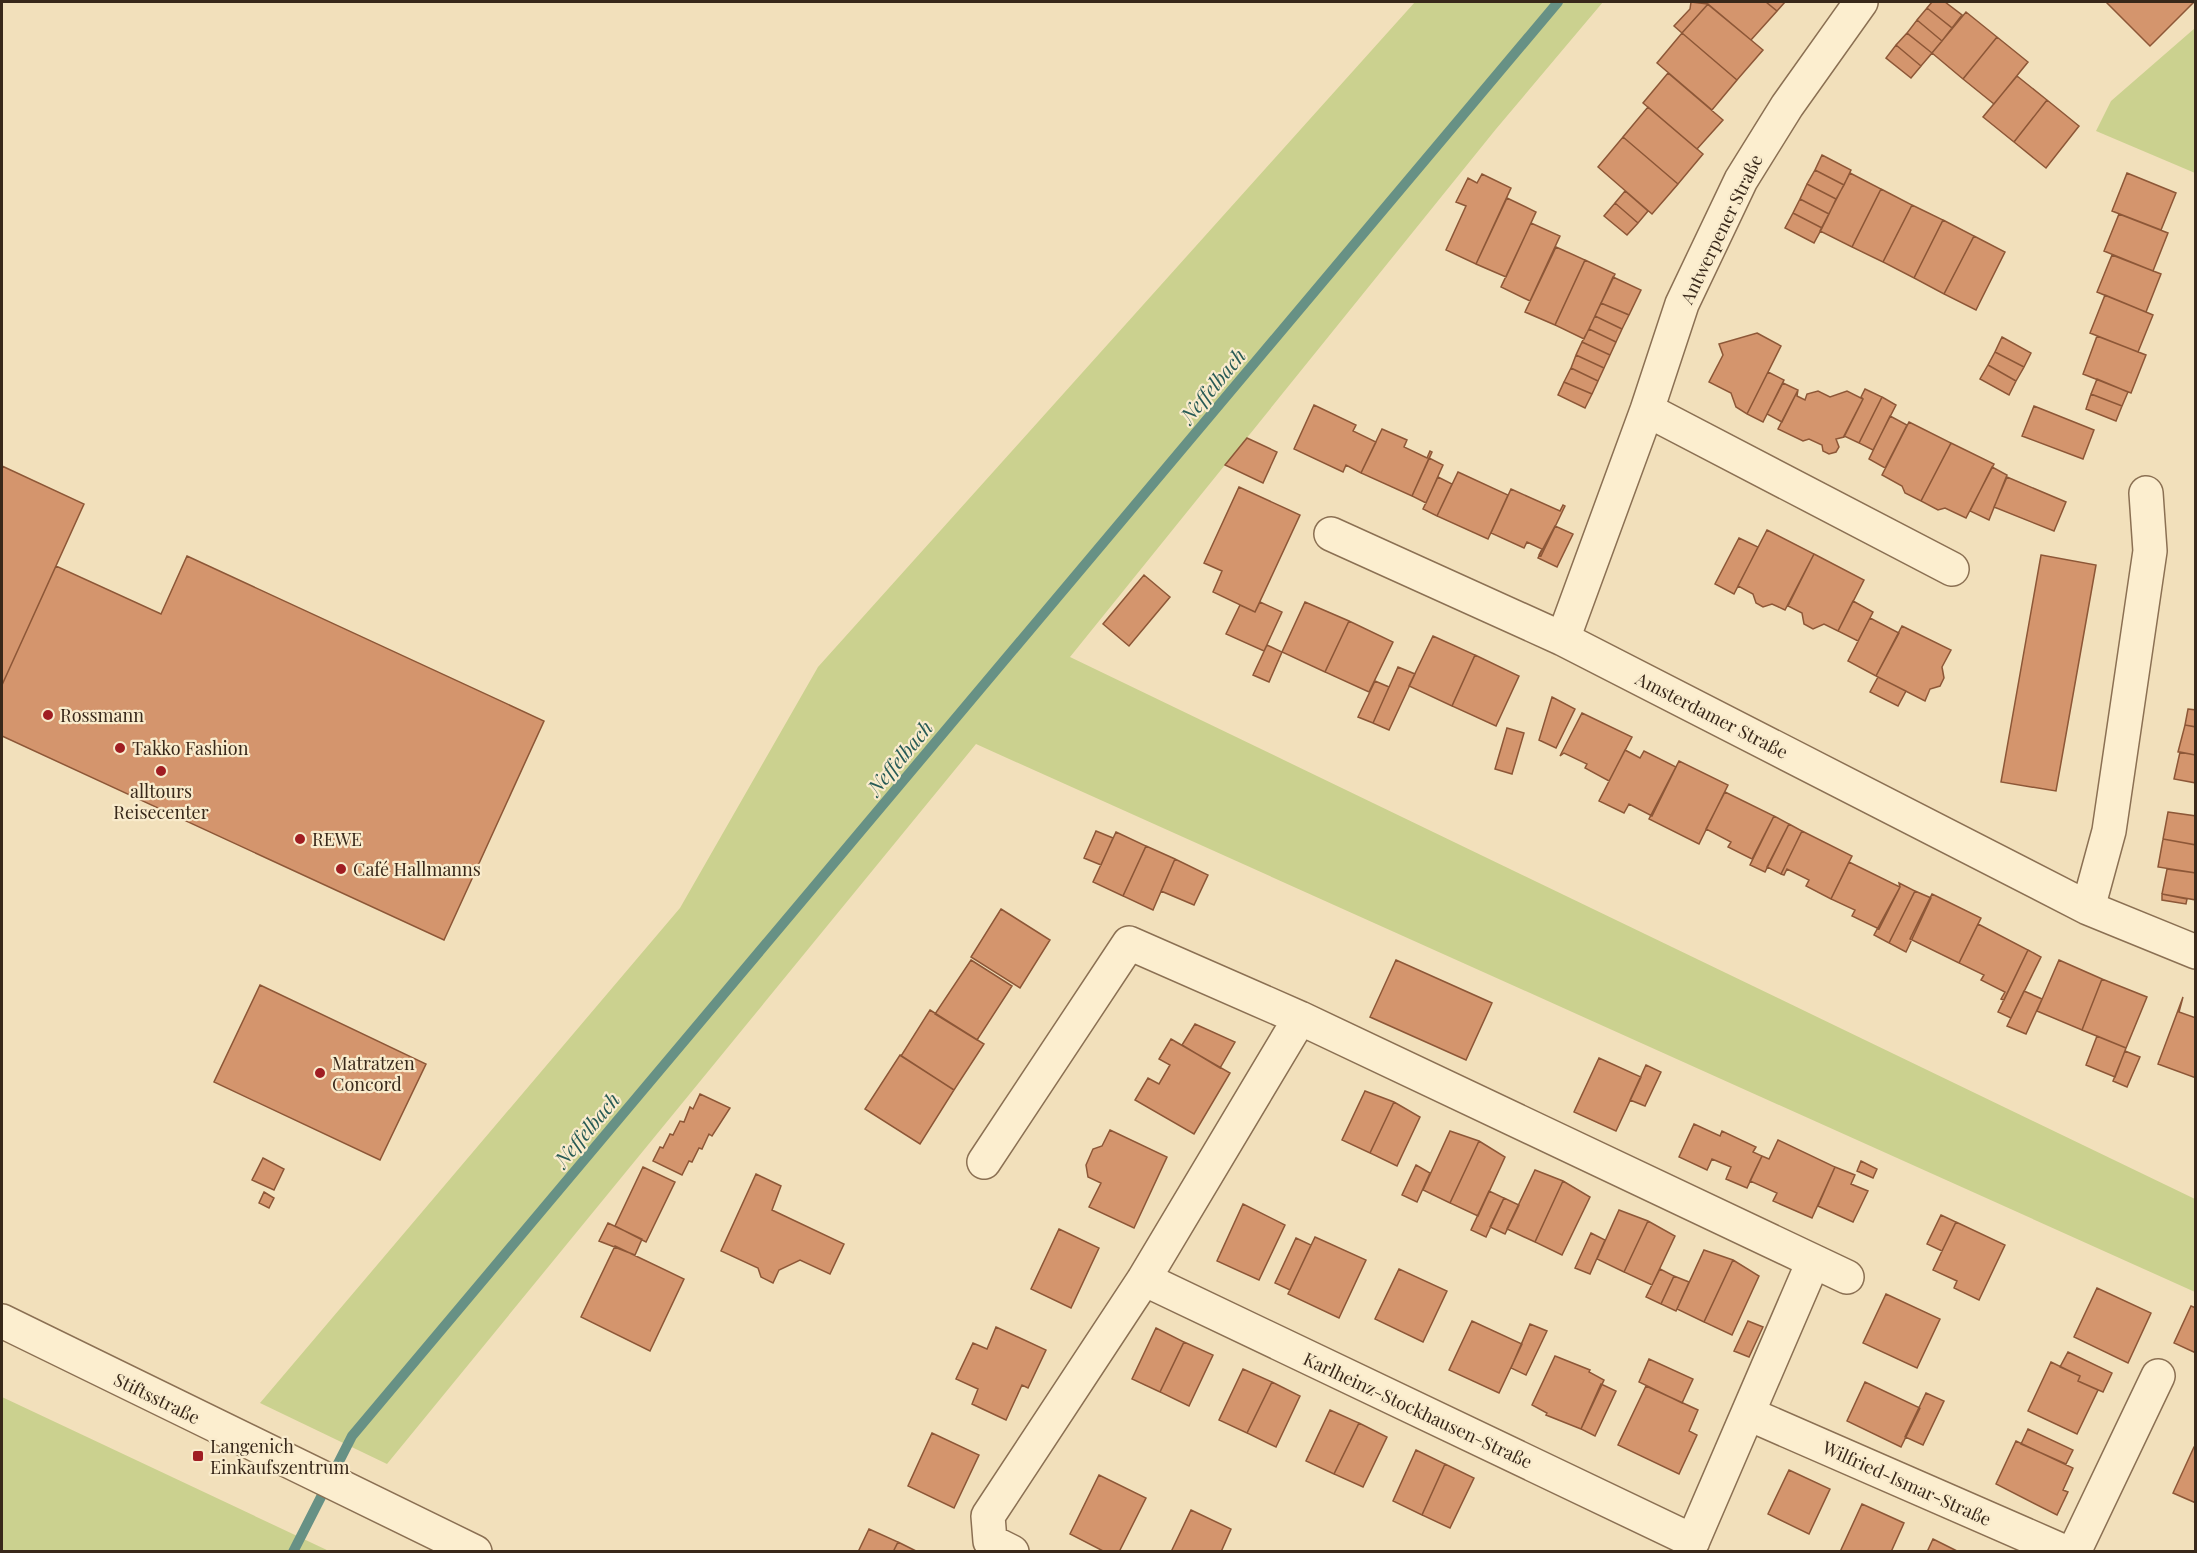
<svg xmlns="http://www.w3.org/2000/svg" width="2197" height="1553" font-family="'Playfair Display',serif">
<rect width="100%" height="100%" fill="#f2e0bb"/>
<path fill="#cbd18f" d="M1415 2H1603L1496 129 1070 657 2195 1199V1292L976 744 387 1464 260 1403 680 908 818 667Z
M2195 28V173L2096 131 2111 101Z
M2 1397 329 1551H2Z"/>
<g fill="none" stroke-linecap="round" stroke-linejoin="round">
<path stroke="#679185" stroke-width="10" d="M293 1552 352 1436 1558 2"/>
</g>
<path fill="#d4956d" stroke="#8d5737" stroke-width="1.5" d="M1691 2 1708 4 1682 33 1674 26 1690 9Z
M1705 2H1766L1777 11 1751 40Z
M1766 2H1785L1777 11Z
M1932 2H1945L1962 15 1952 28 1927 8Z
M2106 2H2194L2150 46Z
M1708 4 1763 50 1737 80 1682 33Z
M1927 8 1952 28 1942 41 1917 20Z
M1966 12 1997 37 1963 79 1932 53Z
M1917 20 1942 41 1932 53 1907 33Z
M1682 33 1737 80 1712 110 1657 63Z
M1907 33 1932 53 1921 66 1896 45Z
M1997 37 2028 62 1994 104 1963 79Z
M1896 45 1921 66 1911 78 1886 58Z
M1668 73 1723 120 1697 149 1643 103Z
M2017 76 2047 100 2014 142 1983 117Z
M2047 100 2079 126 2046 168 2014 142Z
M1648 107 1703 154 1678 184 1623 137Z
M1623 137 1678 184 1652 214 1598 167Z
M1822 155 1851 170 1844 185 1815 170Z
M1815 170 1844 185 1836 199 1807 184Z
M1850 173 1881 189 1852 247 1820 231Z
M2127 173 2176 193 2161 230 2112 211Z
M1482 174 1511 188 1476 264 1446 250 1466 206 1456 202 1468 178 1477 183Z
M1807 184 1836 199 1829 214 1800 199Z
M1881 189 1912 205 1883 262 1852 247Z
M1625 191 1648 211 1638 223 1615 203Z
M1507 198 1536 212 1506 277 1476 264Z
M1800 199 1829 214 1822 228 1793 213Z
M1615 203 1638 223 1627 235 1604 216Z
M1912 205 1943 220 1914 278 1883 262Z
M1793 213 1822 228 1814 243 1785 228Z
M2119 214 2168 233 2153 271 2104 251Z
M1943 220 1974 236 1944 294 1914 278Z
M1531 223 1560 236 1530 301 1501 287Z
M1974 236 2005 252 1976 310 1944 294Z
M1556 247 1585 260 1555 325 1525 312Z
M2112 255 2161 274 2146 312 2097 292Z
M1585 260 1615 274 1584 339 1555 325Z
M1613 277 1641 290 1629 315 1601 303Z
M2105 295 2153 315 2138 352 2090 333Z
M1601 303 1629 315 1622 329 1595 316Z
M1595 316 1622 329 1616 342 1589 329Z
M1589 329 1616 342 1610 355 1582 342Z
M1757 333 1781 346 1747 414 1736 407 1731 393 1709 382 1723 355 1719 344Z
M2097 336 2146 355 2131 393 2083 374Z
M2002 337 2031 353 2024 367 1995 352Z
M1582 342 1610 355 1604 368 1576 355Z
M1995 352 2024 367 2016 381 1988 365Z
M1576 355 1604 368 1598 381 1571 368Z
M1988 365 2016 381 2009 395 1980 379Z
M1571 368 1598 381 1592 394 1564 382Z
M1768 372 1784 380 1763 422 1747 414Z
M2097 379 2128 392 2122 406 2091 394Z
M1564 382 1592 394 1585 408 1558 395Z
M1783 383 1798 390 1782 422 1767 414Z
M1865 389 1882 397 1859 443 1844 436 1863 399 1861 397Z
M1798 390 1797 396 1805 400 1807 394 1818 391 1830 397 1847 391 1863 399 1844 437 1836 439 1839 447 1836 452 1829 454 1823 451 1822 445 1809 439 1803 441 1778 429Z
M2091 394 2122 406 2116 421 2086 409Z
M1882 397 1896 405 1873 450 1859 443Z
M1314 405 1356 425 1353 431 1376 442 1361 473 1346 465 1343 472 1294 449Z
M2034 406 2094 430 2083 459 2022 436Z
M1890 416 1907 425 1885 468 1869 459Z
M1909 422 1951 443 1921 501 1905 493 1902 486 1882 475Z
M1382 429 1407 440 1404 447 1427 458 1430 451 1432 452 1412 496 1361 473Z
M1247 438 1277 452 1263 483 1225 465Z
M1951 443 1994 464 1966 518 1945 508 1938 510 1921 501Z
M1429 458 1443 465 1426 503 1412 496Z
M2 466 84 504 2 685Z
M1992 467 2007 475 1989 520 1970 511Z
M1458 472 1508 495 1488 539 1437 516Z
M1438 477 1452 484 1437 516 1423 509Z
M2007 477 2066 502 2054 531 1994 507Z
M1239 487 1300 515 1255 612 1213 592 1222 571 1204 563Z
M1511 489 1560 511 1563 505 1565 506 1541 556 1539 555 1542 549 1527 542 1524 548 1491 533Z
M1555 526 1573 534 1557 567 1538 558Z
M1767 530 1814 554 1785 610 1772 604 1763 607 1756 603 1753 594 1738 586Z
M1739 538 1758 547 1734 594 1715 584Z
M1814 554 1864 580 1838 631 1824 624 1813 629 1804 624 1802 613 1788 606Z
M2041 555 2096 565 2056 791 2001 782Z
M187 556 544 721 444 940 2 736V685L56 566 161 614Z
M1144 575 1170 597 1129 646 1103 624Z
M1853 601 1873 612 1858 641 1838 631Z
M1260 602 1282 612 1264 651 1226 634 1240 605 1255 612Z
M1305 602 1349 621 1325 672 1282 652Z
M1870 618 1899 633 1876 676 1848 661Z
M1349 621 1393 642 1369 692 1325 672Z
M1902 626 1951 650 1942 667 1944 678 1940 686 1930 689 1925 701 1876 676Z
M1433 636 1475 655 1452 706 1409 686Z
M1267 645 1282 652 1269 682 1253 675Z
M1475 655 1519 676 1496 726 1452 706Z
M1398 667 1415 674 1389 730 1373 723Z
M1878 677 1906 691 1898 706 1870 692Z
M1375 681 1389 687 1373 723 1358 717Z
M1552 697 1575 709 1556 748 1539 740Z
M2188 709 2196 710V727L2185 725Z
M1582 713 1632 737 1609 781 1585 768 1587 764 1564 753 1560 756Z
M2185 725 2196 727V755L2178 752Z
M1507 728 1524 733 1512 774 1495 769Z
M1625 750 1640 758 1644 751 1676 767 1652 816 1629 804 1624 813 1599 801Z
M2180 752 2196 755V783L2174 779Z
M1679 761 1728 785 1699 844 1649 819Z
M1725 792 1774 816 1752 859 1728 847 1731 842 1706 829Z
M2168 812 2196 816V845L2163 839Z
M1774 816 1789 824 1765 872 1750 865Z
M1789 824 1802 831 1781 874 1767 867Z
M1096 831 1113 838 1101 865 1084 858Z
M1802 831 1852 856 1831 899 1806 886 1809 880 1787 869 1784 875 1781 874Z
M1116 832 1146 846 1123 896 1093 882Z
M2163 839 2196 845V873L2158 867Z
M1146 846 1175 859 1153 910 1123 896Z
M1175 859 1208 875 1194 905 1161 891Z
M1849 862 1900 887 1879 929 1852 916 1855 910 1831 899Z
M2167 869 2196 873V900L2162 894Z
M1899 883 1915 891 1889 943 1874 935 1900 887Z
M1915 891 1931 898 1906 952 1889 943Z
M1932 894 1981 918 1959 963 1910 939Z
M2162 894 2187 899 2186 904 2162 900Z
M1001 909 1050 940 1020 988 971 957Z
M1978 924 2028 950 2004 1000 2001 999 2005 992 1981 980 1984 975 1959 963Z
M2028 950 2041 957 2011 1018 1998 1012Z
M971 960 1012 986 977 1040 935 1014Z
M1396 960 1492 1003 1466 1060 1370 1017Z
M2059 960 2102 979 2082 1030 2037 1011Z
M2102 979 2147 997 2126 1048 2082 1030Z
M260 985 426 1064 380 1160 214 1082Z
M2024 991 2042 999 2026 1034 2007 1026Z
M2183 997 2179 1012 2196 1018V1078L2158 1064Z
M930 1010 984 1044 954 1090 901 1056Z
M1195 1024 1235 1042 1220 1068 1182 1045Z
M2097 1036 2126 1048 2115 1077 2086 1065Z
M1171 1039 1230 1073 1194 1134 1135 1100 1148 1078 1159 1084 1170 1065 1159 1059Z
M2125 1051 2140 1057 2127 1087 2113 1081Z
M900 1055 954 1090 920 1144 865 1109Z
M1599 1058 1641 1077 1616 1131 1574 1112Z
M1646 1065 1661 1072 1645 1106 1630 1100Z
M1365 1091 1394 1102 1370 1153 1342 1140Z
M700 1094 730 1108 712 1136 709 1134 702 1149 699 1148 692 1162 689 1161 682 1175 653 1161 660 1147 663 1148 670 1134 673 1135 680 1121 684 1122 690 1107 693 1109Z
M1394 1102 1420 1117 1397 1166 1370 1153Z
M1694 1124 1720 1136 1722 1131 1756 1147 1753 1152 1762 1156 1747 1188 1726 1179 1731 1167 1712 1159 1707 1170 1679 1157Z
M1110 1130 1167 1157 1134 1228 1089 1207 1101 1183 1088 1177 1086 1165 1093 1149 1102 1146Z
M1450 1131 1479 1141 1450 1203 1423 1190Z
M1778 1140 1835 1167 1812 1218 1773 1201 1777 1193 1750 1181 1762 1156 1769 1159Z
M1479 1141 1505 1157 1478 1216 1450 1203Z
M263 1158 284 1169 274 1190 252 1180Z
M1861 1161 1877 1169 1873 1178 1857 1171Z
M1416 1165 1430 1173 1417 1202 1402 1195Z
M643 1167 675 1182 646 1242 615 1226Z
M1835 1167 1855 1175 1851 1184 1868 1191 1853 1222 1818 1206Z
M1535 1170 1563 1181 1535 1242 1507 1229Z
M756 1174 781 1186 772 1210 844 1244 830 1274 800 1260 779 1270 773 1283 761 1277 758 1268 721 1251Z
M1563 1181 1590 1197 1562 1255 1535 1242Z
M1489 1191 1504 1198 1486 1237 1471 1230Z
M264 1192 274 1198 269 1208 259 1203Z
M1504 1198 1519 1205 1505 1234 1490 1227Z
M1243 1204 1285 1225 1259 1280 1217 1261Z
M1619 1210 1648 1221 1624 1272 1597 1259Z
M1941 1215 1956 1222 1942 1251 1927 1244Z
M1648 1221 1675 1236 1652 1285 1624 1272Z
M1956 1222 2005 1245 1979 1300 1954 1288 1957 1281 1933 1270Z
M608 1223 642 1239 635 1255 599 1241Z
M1059 1229 1099 1248 1071 1308 1031 1289Z
M1591 1233 1605 1240 1590 1274 1575 1268Z
M1315 1237 1366 1260 1339 1318 1288 1294Z
M1296 1238 1311 1245 1290 1290 1275 1283Z
M615 1246 684 1279 650 1351 581 1317Z
M1704 1250 1733 1260 1704 1322 1677 1309Z
M1733 1260 1759 1276 1732 1335 1704 1322Z
M1399 1269 1447 1291 1423 1342 1375 1319Z
M1660 1269 1674 1276 1661 1304 1646 1297Z
M1674 1276 1689 1282 1676 1311 1661 1304Z
M2097 1288 2151 1313 2128 1363 2074 1337Z
M1886 1294 1940 1319 1917 1368 1863 1343Z
M2191 1306 2196 1308V1353L2174 1343Z
M1472 1321 1522 1344 1499 1393 1449 1370Z
M1748 1321 1763 1327 1749 1357 1734 1351Z
M1530 1324 1547 1331 1526 1375 1511 1368Z
M996 1327 1046 1350 1028 1388 1022 1385 1006 1420 972 1404 978 1389 956 1379 973 1343 987 1349Z
M1156 1328 1184 1342 1160 1392 1132 1379Z
M1184 1342 1213 1355 1189 1406 1160 1392Z
M2068 1352 2112 1373 2103 1392 2078 1381 2080 1376 2060 1367Z
M1555 1356 1590 1370 1589 1372 1604 1380 1581 1429 1546 1415 1547 1413 1532 1405Z
M1649 1359 1693 1379 1682 1403 1639 1382Z
M2051 1362 2080 1376 2078 1381 2098 1390 2077 1434 2028 1411Z
M1243 1369 1272 1382 1247 1433 1219 1420Z
M1272 1382 1300 1396 1276 1447 1247 1433Z
M1865 1382 1920 1408 1901 1447 1847 1421Z
M1601 1384 1616 1391 1595 1436 1581 1429Z
M1646 1386 1698 1410 1689 1431 1697 1435 1679 1474 1618 1445Z
M1926 1393 1944 1401 1923 1445 1905 1437Z
M1330 1410 1359 1423 1334 1474 1306 1461Z
M1359 1423 1387 1437 1363 1487 1334 1474Z
M2028 1429 2073 1450 2066 1464 2021 1444Z
M932 1433 979 1455 954 1508 908 1486Z
M2016 1441 2073 1468 2063 1490 2068 1492 2057 1515 1996 1484Z
M2194 1447H2196V1503L2173 1493Z
M1416 1450 1445 1464 1422 1515 1393 1501Z
M1445 1464 1474 1478 1450 1528 1422 1515Z
M1789 1470 1830 1489 1809 1534 1768 1514Z
M1099 1475 1146 1498 1119 1552H1105L1070 1534Z
M1862 1504 1904 1523 1891 1552H1840Z
M1191 1510 1231 1529 1221 1552H1171Z
M869 1529 898 1542 893 1552H858Z
M1933 1539 1959 1552H1927Z
M898 1542 918 1552H893Z"/>
<g fill="none" stroke-linecap="round" stroke-linejoin="round">
<defs>
<path id="minor" d="M1647 410 1952 569
M1331 534 1563 639 2088 908 2196 952
M1563 639 1647 410 1682 304 1741 180 1787 106 1861 2
M2088 908 2109 831 2150 551 2146 493
M984 1162 1129 943 1300 1018 1847 1277
M1144 1279 1693 1541
M2 1321 475 1552
M1749 1414 2065 1552
M1012 1552 990 1541 988 1516 1144 1279 1300 1018
M1688 1552 1813 1262
M2074 1552 2158 1376"/>
</defs>
<use href="#minor" stroke="#8b7053" stroke-width="36"/>
<use href="#minor" stroke="#fceecf" stroke-width="33"/>
</g>
<g fill="#a01d22" stroke="#f9ebcc" stroke-width="2">
<circle cx="48" cy="715" r="6"/>
<circle cx="120" cy="748" r="6"/>
<circle cx="161" cy="771" r="6"/>
<circle cx="300" cy="839" r="6"/>
<circle cx="341" cy="869" r="6"/>
<circle cx="320" cy="1073" r="6"/>
<rect x="192" y="1450" width="12" height="12" rx="3"/>
</g>
<g text-anchor="middle" dominant-baseline="central" stroke-width="4.5" stroke-linejoin="round" paint-order="stroke">
<g font-size="18" fill="#38281a" stroke="#f9ebcc">
<text transform="translate(1721 229) rotate(-64)">Antwerpener Straße</text>
<text transform="translate(1712 715) rotate(27)">Amsterdamer Straße</text>
<text transform="translate(157 1398) rotate(26)">Stiftsstraße</text>
<text transform="translate(1418 1410) rotate(25)">Karlheinz-Stockhausen-Straße</text>
<text transform="translate(1907 1483) rotate(24)">Wilfried-Ismar-Straße</text>
</g>
<g font-size="18" fill="#38281a" stroke="#f9ebcc" text-anchor="start">
<text x="60" y="715">Rossmann</text>
<text x="132" y="748">Takko Fashion</text>
<text x="161" y="791" text-anchor="middle">alltours<tspan x="161" dy="21">Reisecenter</tspan></text>
<text x="312" y="839">REWE</text>
<text x="353" y="869">Café Hallmanns</text>
<text x="332" y="1063">Matratzen<tspan x="332" dy="21">Concord</tspan></text>
<text x="210" y="1446">Langenich<tspan x="210" dy="21">Einkaufszentrum</tspan></text>
</g>
<g font-size="20" font-style="italic" fill="#275a55" stroke="#f9ebcc">
<text transform="translate(1212 385) rotate(-50)">Neffelbach</text>
<text transform="translate(899 757) rotate(-50)">Neffelbach</text>
<text transform="translate(586 1129) rotate(-50)">Neffelbach</text>
</g>
</g>
<rect width="2197" height="1553" fill="none" stroke="#38281a" stroke-width="6"/>
</svg>
